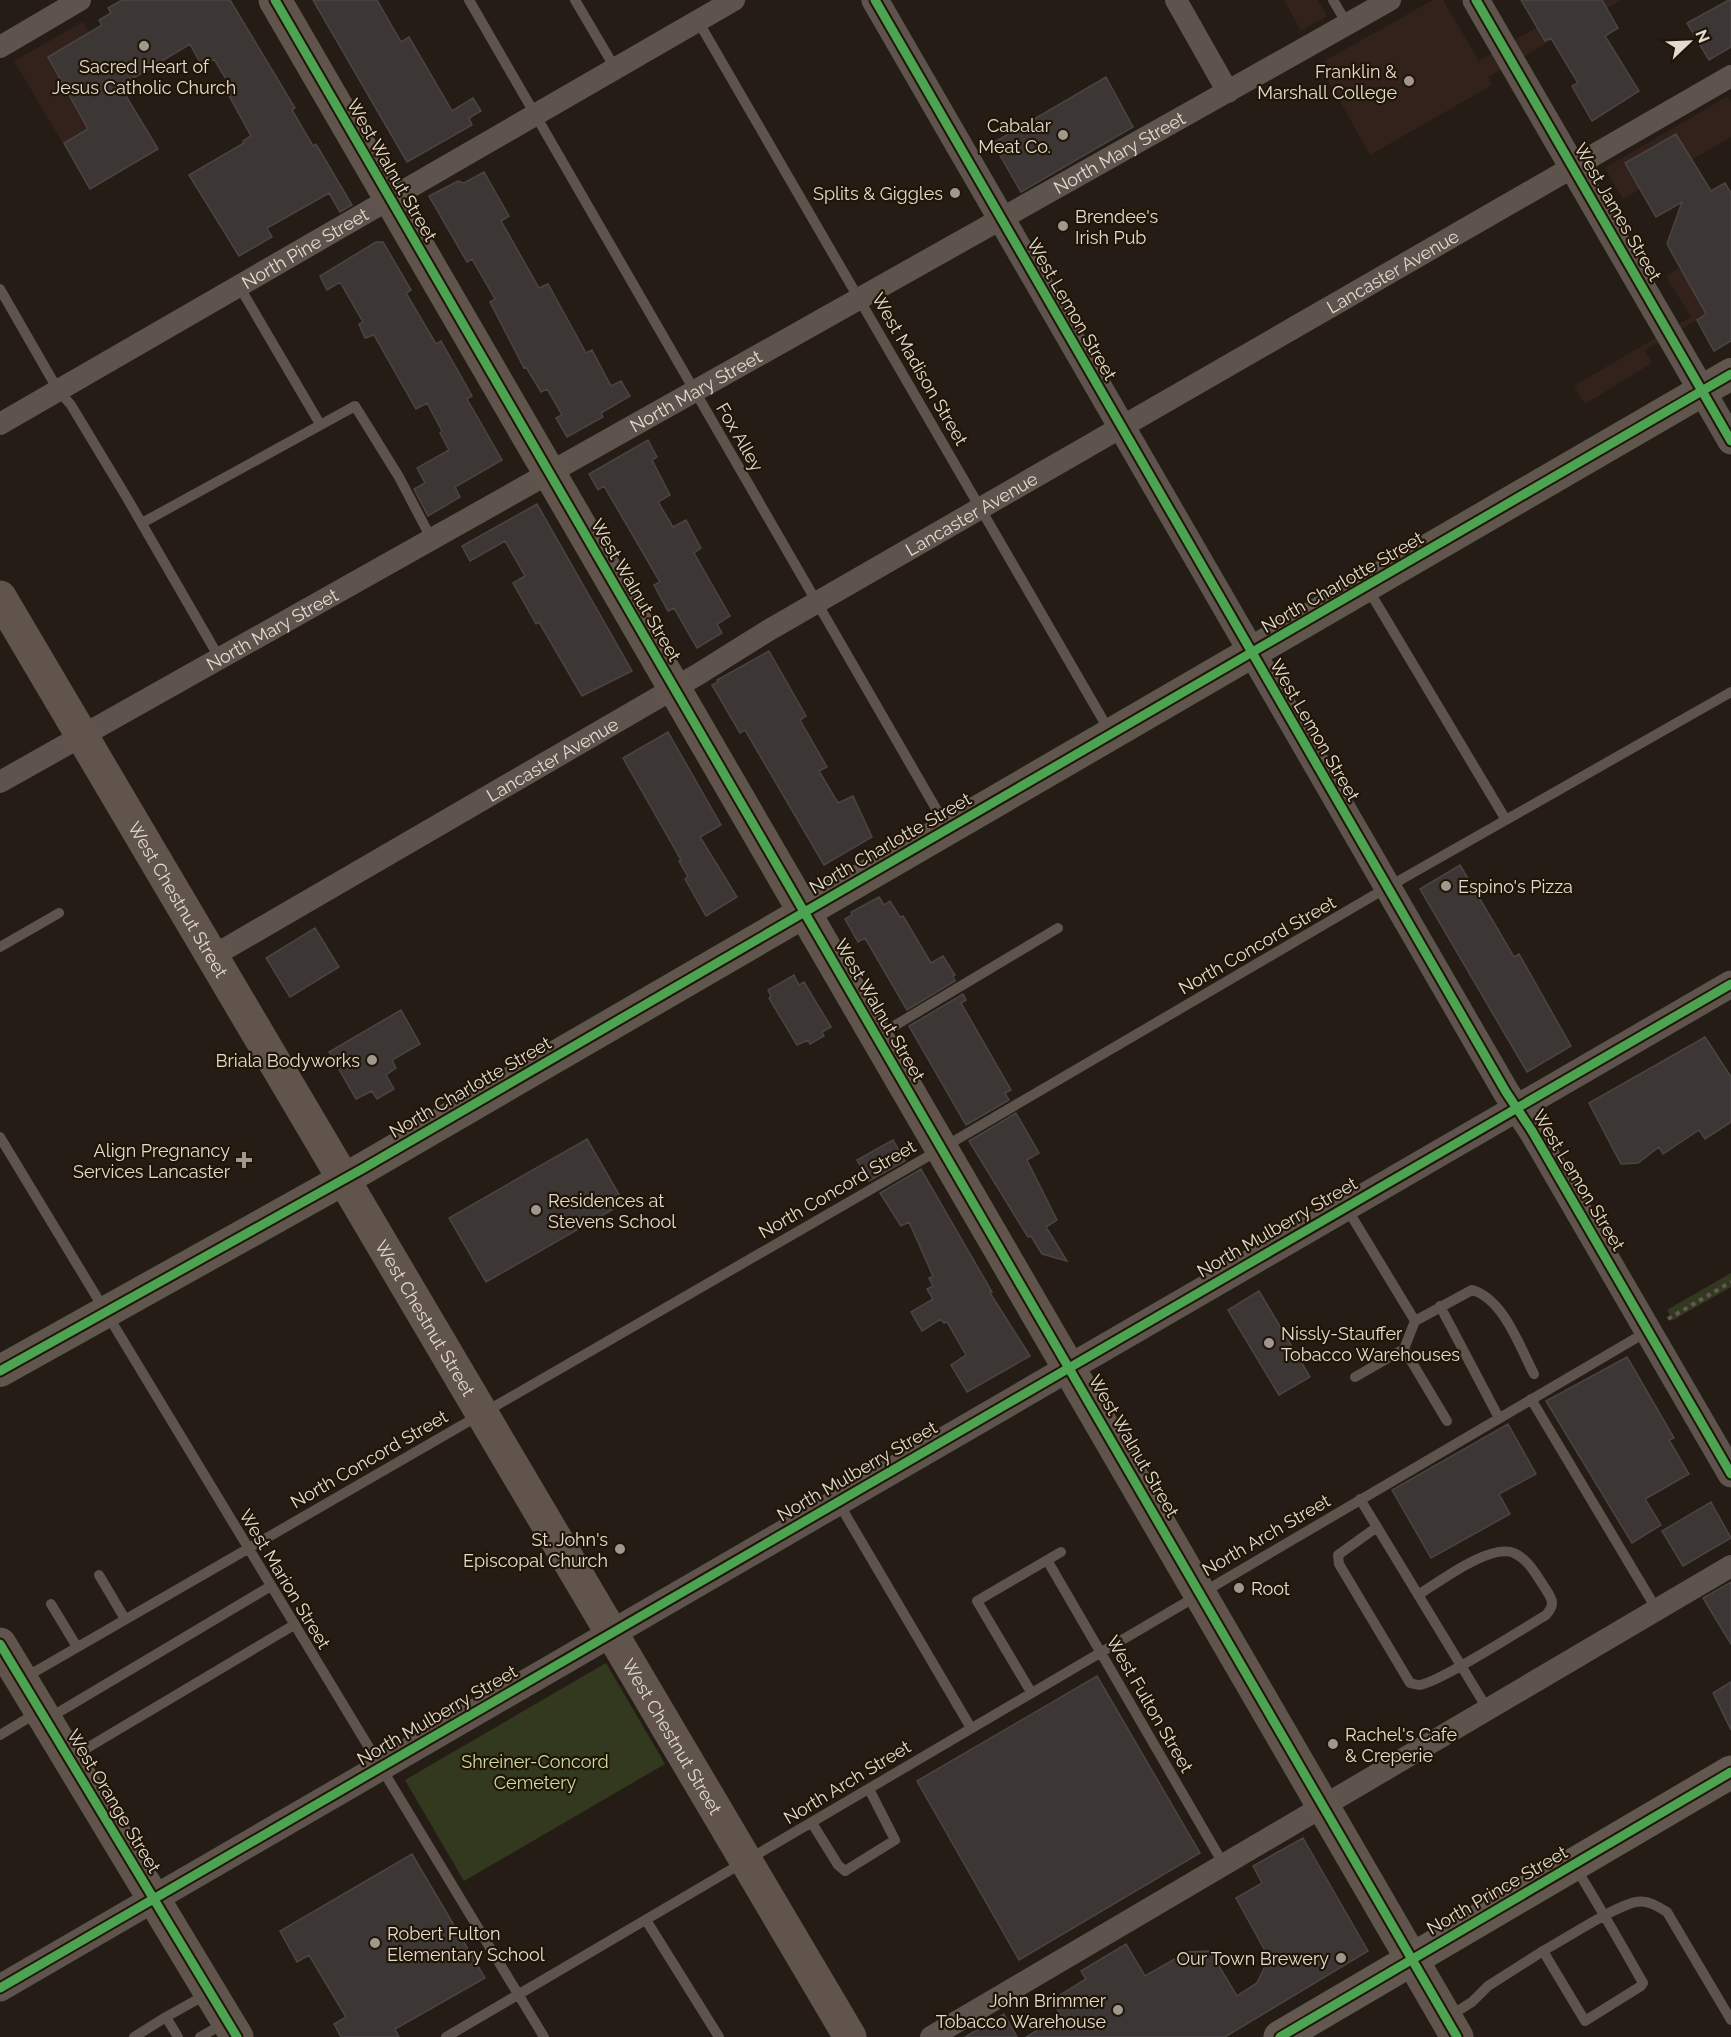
<svg xmlns="http://www.w3.org/2000/svg" width="1731" height="2037" font-family="Raleway,sans-serif">
<rect width="100%" height="100%" fill="#251d15"/>
<path fill="#33221c" d="M1284 0H1318L1327 16 1301 31Z
M1433 0H1443L1479 61 1584 0H1621L1488 77 1492 85 1370 155 1319 64Z
M83 22 158 149 90 189 14 61Z
M1728 96 1731 102V137L1623 199 1605 168Z
M1731 238V300L1645 350 1652 363 1585 404 1574 386 1691 317 1666 276Z"/>
<path fill="#32391f" d="M1731 1273V1287L1673 1320 1667 1310Z
M606 1663 665 1764 464 1881 405 1780Z"/>
<path fill="#3c3635" stroke="#4a4544" stroke-width="1.5" d="M122 0H230L295 108 292 110 313 146 316 144 352 205 340 212 329 193 267 228 272 237 239 256 189 175 244 143 243 141 251 136 227 92 232 89 214 59 202 66 190 44 120 86 158 149 90 189 64 143 88 129 48 57 102 25 99 20 111 13 108 8Z
M313 0H377L401 42 409 37 452 111 473 98 481 111 469 118 472 125 407 162Z
M1521 0H1602L1618 28 1605 36 1639 91 1592 121 1572 86 1578 83 1551 38 1545 41Z
M1729 0H1731V47L1709 60 1687 23Z
M1106 77 1133 127 1021 192 993 143Z
M1676 134 1711 191 1725 183 1731 193V341L1714 351 1697 320 1706 314 1667 244 1682 202 1656 217 1625 163Z
M484 172 509 216 501 221 539 288 548 284 586 353 592 350 611 386 621 381 630 396 601 413 603 417 567 437 556 418 562 415 547 389 541 392 526 367 524 368 490 302 495 299 472 259 467 262 429 196 458 181 464 183Z
M376 242H383L411 290 406 293 436 344 441 341 472 396 467 399 502 460 455 487 460 497 428 516 414 489 425 483 417 468 449 450 440 433 442 431 427 403 416 409 374 335 365 338 359 324 363 322 340 282 327 290 320 276Z
M648 440 657 457 652 460 670 495 658 502 673 527 686 520 701 548 694 553 730 616 717 624 722 633 697 648 674 608 668 611 654 585 660 582 604 486 598 490 589 474Z
M537 504 632 671 582 696 539 622 536 624 513 583 525 576 505 541 470 561 462 546Z
M769 651 806 716 800 720 827 767 819 771 838 803 853 796 872 837 824 865 745 730 740 733 712 685 718 682 717 680Z
M668 732 721 825 700 837 737 897 706 916 685 879 688 877 679 861 681 860 623 758Z
M1460 865 1514 957 1519 954 1571 1046 1527 1072 1420 889Z
M879 897 884 905 890 901 900 917 903 916 931 963 943 956 955 975 953 976 955 981 907 1010 865 938 858 942 845 919 852 915 851 912Z
M315 928 339 967 290 997 266 958Z
M794 975 799 985 804 982 831 1027 822 1032 824 1036 810 1044 808 1040 797 1045 769 998 771 996 768 990Z
M963 994 966 1000 961 1003 1011 1090 1005 1093 1009 1100 966 1125 909 1026Z
M401 1010 420 1044 392 1060 396 1068 386 1075 394 1089 377 1099 372 1091 356 1099 329 1052Z
M1705 1037 1731 1077V1122L1705 1139 1699 1130 1663 1154 1659 1147 1638 1163 1621 1164 1589 1103Z
M1016 1113 1039 1153 1027 1160 1057 1220 1046 1227 1067 1261 1042 1254 1031 1236 1028 1237 969 1141Z
M587 1139 624 1203 486 1282 449 1218Z
M893 1140 905 1161 869 1181 857 1160Z
M921 1169 992 1292 990 1293 1030 1356 967 1392 951 1365 966 1355 947 1322 944 1323 941 1319 922 1331 911 1312 933 1299 927 1289 933 1286 929 1278 933 1276 909 1222 901 1226 880 1193Z
M1259 1291 1310 1377 1279 1395 1228 1310Z
M1627 1357 1674 1438 1669 1440 1689 1474 1645 1499 1661 1525 1632 1543 1546 1401Z
M1508 1424 1536 1474 1499 1494 1510 1514 1431 1558 1392 1490Z
M1711 1502 1731 1538 1683 1566 1662 1531Z
M1731 1582V1644L1703 1598Z
M1097 1676 1200 1853 1019 1960 917 1781Z
M1731 1682V1730L1713 1693Z
M1303 1838 1368 1951 1225 2037H1026L1061 2016 1052 2000 1086 1979 1081 1971 1126 1944 1145 1976 1187 1952 1210 1951 1237 1996 1257 1983 1269 1958 1236 1898 1262 1883 1253 1866Z
M412 1854 485 1978 395 2029 399 2037H341L334 2024 346 2017 309 1955 297 1962 280 1931Z
M1004 2014 1017 2037H965Z"/>
<g fill="none" stroke-linecap="round" stroke-linejoin="round">
<path stroke="#605852" stroke-width="4" stroke-dasharray="4.5 4.5" stroke-linecap="butt" d="M1668 1319 1731 1282"/>
<path stroke="#5e544d" stroke-width="10" d="M469 0 946 826
M575 0 615 68
M1333 0 1347 24
M698 21 1110 732
M239 286 320 424
M0 289 58 390 71 405 127 498 220 659
M142 523 355 406 399 477 432 540
M1368 589 1506 820
M0 947 59 913
M879 1035 1058 928
M0 1137 544 2037
M1346 1207 1415 1321 1472 1290C1504 1299 1520 1348 1534 1374
M1440 1306 1499 1418
M1404 1349 1447 1421
M1355 1377 1404 1349 1415 1321
M1531 1399 1657 1610
M1360 1499 1488 1710
M838 1502 971 1728
M1377 1527 1338 1555 1339 1564 1410 1683C1410 1683 1418 1685 1419 1685 1437 1684 1524 1628 1546 1615 1556 1604 1552 1599 1545 1588 1536 1575 1529 1560 1514 1553 1490 1543 1439 1582 1418 1595
M1047 1560 1224 1865
M99 1575 125 1619
M51 1604 77 1647
M24 1678 920 1161 1388 887 1731 692
M1031 1692 977 1601 1061 1552
M49 1718 271 1586
M0 1735 38 1712
M72 1757 294 1625
M812 1823 838 1865 845 1871 895 1840 869 1789
M1576 1868C1599 1906 1621 1944 1643 1983L1641 1986 1585 2021 1543 1951C1565 1939 1615 1906 1636 1902 1648 1900 1657 1906 1667 1912L1731 2020
M646 1920 719 2037
M1448 2017 1472 2002 1488 1986 1543 1951
M134 2037 166 2017
M178 2037 166 2017 207 1994
M200 2037 223 2024
M446 2037 1648 1331"/>
<g stroke="#5e544d" stroke-width="22">
<path d="M1176 0 1228 92"/>
<path d="M0 47 80 0"/>
<path id="s1" d="M0 424 734 0"/>
<path id="s2" d="M0 782 1390 0"/>
<path id="s3" d="M213 956 697 675 769 630 1731 76"/>
<path d="M931 2037 1731 1566"/>
</g>
<path stroke="#5e544d" stroke-width="27" d="M875 0 1506 1092 1532 1131 1731 1474
M1476 0 1731 441
M0 1988 1731 984"/>
<path stroke="#61564e" stroke-width="32" d="M0 1371 364 1168 1731 374"/>
<g stroke="#60544c" stroke-width="33">
<path d="M275 0 1457 2037"/>
<path id="s4" d="M0 597 850 2037"/>
<path d="M0 1644 237 2037"/>
</g>
<path stroke="#635850" stroke-width="33" d="M1280 2037 1731 1772"/>
<defs>
<path id="cycleway" d="M275 0 1457 2037
M875 0 1506 1092 1532 1131 1731 1474
M1476 0 1731 441
M0 1371 364 1168 1731 374
M0 1644 237 2037
M0 1988 1731 984
M1280 2037 1731 1772"/>
</defs>
<use href="#cycleway" stroke="#211506" stroke-width="13"/>
<use href="#cycleway" stroke="#4ca352" stroke-width="9"/>
</g>
<g fill="#a0988f" stroke="#211506" stroke-width="2">
<circle cx="144" cy="46" r="6"/>
<circle cx="1409" cy="81" r="6"/>
<circle cx="1063" cy="135" r="6"/>
<circle cx="955" cy="193" r="6"/>
<circle cx="1063" cy="226" r="6"/>
<circle cx="1446" cy="886" r="6"/>
<circle cx="372" cy="1060" r="6"/>
<path d="M241 1151h6v6h6v6h-6v6h-6v-6h-6v-6h6z"/>
<circle cx="536" cy="1210" r="6"/>
<circle cx="1269" cy="1343" r="6"/>
<circle cx="620" cy="1549" r="6"/>
<circle cx="1239" cy="1588" r="6"/>
<circle cx="1333" cy="1744" r="6"/>
<circle cx="375" cy="1943" r="6"/>
<circle cx="1341" cy="1958" r="6"/>
<circle cx="1118" cy="2010" r="6"/>
</g>
<g text-anchor="middle" dominant-baseline="central" stroke-width="4.5" stroke-linejoin="round" paint-order="stroke">
<g font-size="18" fill="#e3dbd1" stroke="#211506" text-anchor="end">
<text x="144" y="66" text-anchor="middle">Sacred Heart of<tspan x="144" dy="21">Jesus Catholic Church</tspan></text>
<text x="1397" y="71">Franklin &amp;<tspan x="1397" dy="21">Marshall College</tspan></text>
<text x="1051" y="125">Cabalar<tspan x="1051" dy="21">Meat Co.</tspan></text>
<text x="943" y="193">Splits &amp; Giggles</text>
<text x="1075" y="216" text-anchor="start">Brendee's<tspan x="1075" dy="21">Irish Pub</tspan></text>
<text x="1458" y="886" text-anchor="start">Espino's Pizza</text>
<text x="360" y="1060">Briala Bodyworks</text>
<text x="230" y="1150">Align Pregnancy<tspan x="230" dy="21">Services Lancaster</tspan></text>
<text x="548" y="1200" text-anchor="start">Residences at<tspan x="548" dy="21">Stevens School</tspan></text>
<text x="1281" y="1333" text-anchor="start">Nissly-Stauffer<tspan x="1281" dy="21">Tobacco Warehouses</tspan></text>
<text x="608" y="1539">St. John's<tspan x="608" dy="21">Episcopal Church</tspan></text>
<text x="1251" y="1588" text-anchor="start">Root</text>
<text x="1345" y="1734" text-anchor="start">Rachel's Cafe<tspan x="1345" dy="21">&amp; Creperie</tspan></text>
<text x="387" y="1933" text-anchor="start">Robert Fulton<tspan x="387" dy="21">Elementary School</tspan></text>
<text x="1329" y="1958">Our Town Brewery</text>
<text x="1106" y="2000">John Brimmer<tspan x="1106" dy="21">Tobacco Warehouse</tspan></text>
</g>
<g font-size="18" fill="#e3dbd1" stroke="#211506">
<text stroke="none"><textPath href="#s2" startOffset="1284">North Mary Street</textPath></text>
<text transform="translate(392 170) rotate(60)">West Walnut Street</text>
<text transform="translate(1618 212) rotate(60)">West James Street</text>
<text stroke="none"><textPath href="#s1" startOffset="352">North Pine Street</textPath></text>
<text stroke="none"><textPath href="#s3" startOffset="1364">Lancaster Avenue</textPath></text>
<text transform="translate(1072 309) rotate(60)">West Lemon Street</text>
<text transform="translate(920 369) rotate(60)">West Madison Street</text>
<text stroke="none"><textPath href="#s2" startOffset="798">North Mary Street</textPath></text>
<text transform="translate(740 437) rotate(60)">Fox Alley</text>
<text stroke="none"><textPath href="#s3" startOffset="878">Lancaster Avenue</textPath></text>
<text transform="translate(1342 582) rotate(-30)">North Charlotte Street</text>
<text transform="translate(636 590) rotate(60)">West Walnut Street</text>
<text stroke="none"><textPath href="#s2" startOffset="312">North Mary Street</textPath></text>
<text transform="translate(1315 730) rotate(60)">West Lemon Street</text>
<text stroke="none"><textPath href="#s3" startOffset="392">Lancaster Avenue</textPath></text>
<text transform="translate(890 843) rotate(-30)">North Charlotte Street</text>
<text stroke="none"><textPath href="#s4" startOffset="351">West Chestnut Street</textPath></text>
<text transform="translate(1257 945) rotate(-30)">North Concord Street</text>
<text transform="translate(880 1010) rotate(60)">West Walnut Street</text>
<text transform="translate(470 1087) rotate(-30)">North Charlotte Street</text>
<text transform="translate(1579 1180) rotate(59)">West Lemon Street</text>
<text transform="translate(837 1189) rotate(-30)">North Concord Street</text>
<text transform="translate(1277 1227) rotate(-30)">North Mulberry Street</text>
<text stroke="none"><textPath href="#s4" startOffset="837">West Chestnut Street</textPath></text>
<text transform="translate(1134 1446) rotate(60)">West Walnut Street</text>
<text transform="translate(369 1459) rotate(-30)">North Concord Street</text>
<text transform="translate(857 1471) rotate(-30)">North Mulberry Street</text>
<text transform="translate(1266 1535) rotate(-30)">North Arch Street</text>
<text transform="translate(285 1579) rotate(59)">West Marion Street</text>
<text transform="translate(1150 1704) rotate(60)">West Fulton Street</text>
<text transform="translate(437 1715) rotate(-30)">North Mulberry Street</text>
<text stroke="none"><textPath href="#s4" startOffset="1323">West Chestnut Street</textPath></text>
<text transform="translate(847 1782) rotate(-31)">North Arch Street</text>
<text transform="translate(114 1801) rotate(59)">West Orange Street</text>
<text transform="translate(1497 1890) rotate(-30)">North Prince Street</text>
</g>
<g font-size="18" fill="#c9dda4" stroke="#211506">
<text x="535" y="1761">Shreiner-Concord<tspan x="535" dy="21">Cemetery</tspan></text>
</g>
</g>
<g transform="translate(1689 42) rotate(67)" stroke="#211506" stroke-width="4.5" paint-order="stroke">
<path d="M0-4.5L10 22L0 15L-10 22Z" fill="#e3dbd1"/>
<text y="-9" font-size="16" font-weight="bold" text-anchor="middle" fill="#e3dbd1">N</text>
</g>
</svg>
